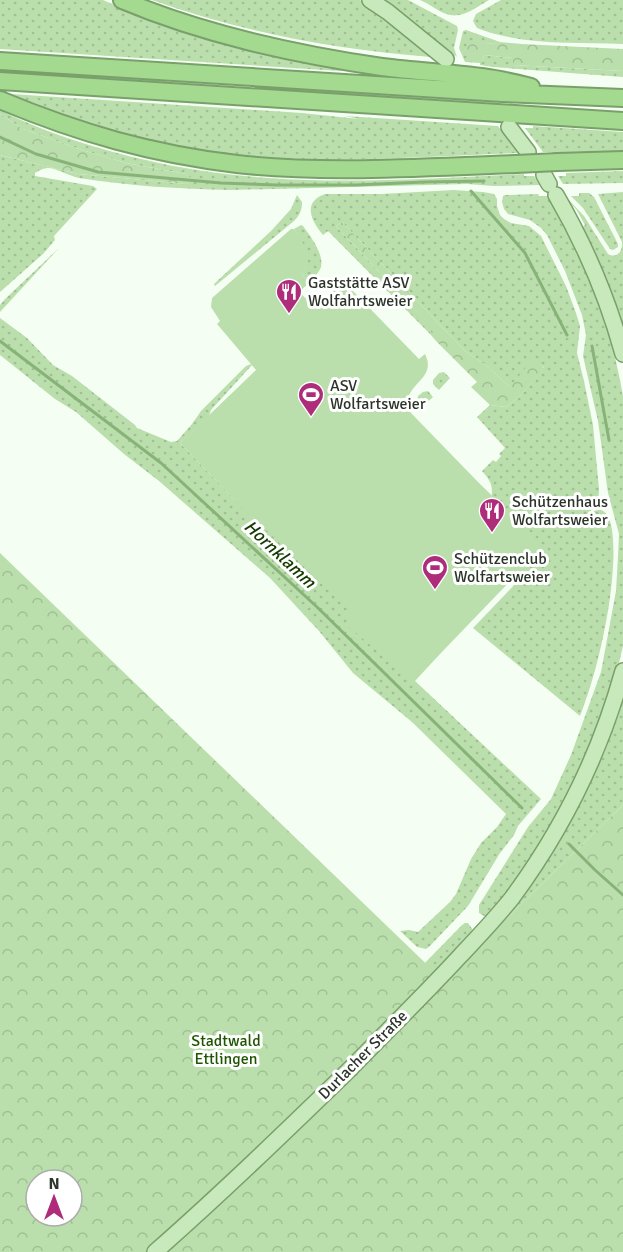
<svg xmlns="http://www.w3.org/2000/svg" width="623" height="1252" font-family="Signika,sans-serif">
<defs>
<pattern id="green-dots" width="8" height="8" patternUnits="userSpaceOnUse" patternTransform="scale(1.5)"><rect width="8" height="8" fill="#badfac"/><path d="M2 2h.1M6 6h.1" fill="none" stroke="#a0c094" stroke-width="1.8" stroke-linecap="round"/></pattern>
<pattern id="forest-crowns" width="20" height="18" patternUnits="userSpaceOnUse" patternTransform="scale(1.5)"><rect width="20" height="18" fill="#badfac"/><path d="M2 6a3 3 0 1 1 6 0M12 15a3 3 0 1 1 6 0" fill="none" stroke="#a0c094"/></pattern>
</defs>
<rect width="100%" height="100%" fill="#f5fef2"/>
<path fill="url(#green-dots)" d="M0 0H103L121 8 343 69 342 70 340 71 0 49Z
M152 0H360L395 24 415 41 418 46 431 57C336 50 242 32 152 0Z
M384 0H408L457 26 458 30 454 48 457 57 449 50 446 51 417 26Z
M420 0H489C478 6 464 18 450 15 440 13 430 4 420 0Z
M501 0H623V44C575 42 523 46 477 28L473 21 476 14Z
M466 30 500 42V44L479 43 482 62 484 55 513 58V65L623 71V77L493 67 480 65V63L465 62 459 48 463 31Z
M0 70 165 80V82L164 84 0 74Z
M11 94 302 113 359 119 345 116 498 126 518 153C423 157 327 164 232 155 212 153 193 149 173 145 131 137 92 126 51 112V110Z
M0 110C30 125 57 135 89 145 148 163 207 174 268 178 353 184 439 178 524 174V176H534L540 185 494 186 467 184 231 190C180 189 129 186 79 178 69 176 56 168 48 168 44 168 38 171 35 173V176L93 186 97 189 54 236 55 240 43 254 0 292V155L78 174 187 184 190 178 186 174 126 163 82 150 23 129 0 114Z
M533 126 623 132V151L553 153 552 152H543L525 128H533Z
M623 171V183L563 184 558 176H566V173Z
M454 190 483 192 494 194 497 199V206L500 215 504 219 511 223 529 226 541 236 566 286 576 313 580 326 577 353 584 381 593 425 599 489C599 498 597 502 590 508L592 512C595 511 598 509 601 510 623 516 610 604 606 622 600 654 592 685 580 716L473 628 519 580 515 575 531 560 491 499C494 486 490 480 482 471L493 460 496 462 501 456 499 454 505 448 477 417 490 405 506 407 518 398 544 367 531 362 511 388 487 366 465 351 342 222 336 226 411 306 434 327 430 334 328 231 323 235C311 221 302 202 325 194H381Z
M623 192V327L614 302 581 229 585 225 576 209 569 202 568 199 584 216 608 254C617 259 623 251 622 242L598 194Z
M579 193H589L594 197 618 244V247L613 250 610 249 583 208 571 196H579Z
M538 194 539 196H550C560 216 573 237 582 258 601 302 615 349 623 396V646C602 741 552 842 488 916H484L479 913V905L528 827 551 799 571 755 601 672 616 591 618 556 619 534 608 493 598 421 583 356 586 335 582 315 565 271 547 235 541 228 530 220 508 214 504 209 502 202 503 196 505 195Z
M297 195 302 202C302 210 300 215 294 221L215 286 214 284 271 231 291 209Z
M301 225 303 226C310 236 324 253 321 267 319 273 313 278 309 283L302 275 303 270 306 266 305 249 294 229Z
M59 248 0 312V305L5 299Z
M0 318 27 338 53 365 72 376 135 425 137 428 171 442 177 441 192 424 201 411 246 366 251 364 252 365 211 410 209 416 180 443 236 501 447 646 415 681 541 799 518 826 514 835 500 853 468 906 429 947 426 949 417 947 400 931 409 930 418 932 450 902 456 894 471 859 481 843 497 827 506 814 412 722 353 673 319 631 270 578 159 481 124 454 76 412 55 399 0 355Z
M444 372 450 378 439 390 433 384V380L439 373Z
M428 391 433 397 421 408 417 401 418 396 423 392Z
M623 692V805L473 951 508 912Z
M465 923H468L473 930V933L397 1013 417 971 462 925Z"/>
<path fill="url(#forest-crowns)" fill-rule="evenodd" d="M470 42 500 44V42L522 44 623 49V71L513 65V58L484 55 482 62 472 58 467 53 466 47Z
M0 114 23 129 82 150 126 163 186 174 190 178 187 184 78 174 0 155Z
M342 222 465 351 487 366 510 387 531 361 537 362 544 368 518 398 506 407 490 405 471 387 477 382 437 342 430 334 433 327 411 306 336 226Z
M0 553 444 981 473 951 623 805V1252H0ZM36 1180H72V1216H36Z"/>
<path fill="#badfac" d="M291 229H294C299 238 310 250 308 261 307 267 303 269 302 275L309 283 299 292 316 308 344 281H353L356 283 350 288 419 359 425 354C439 382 397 384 411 413L478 482 544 546 413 682 347 625 350 611 264 528 257 523 180 443 256 370 217 324 220 321 211 307 212 298Z"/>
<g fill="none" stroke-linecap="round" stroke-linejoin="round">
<path stroke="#88b378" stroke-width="3" d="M0 137 36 154 98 172 221 183 277 185H356L424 182 484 181
M471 191 525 253 567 335
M0 341 161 463 317 607 522 808
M592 346 609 440
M569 844 595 870 623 895"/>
<defs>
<path id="major" d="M370 0 388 12 446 59
M509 127 528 152
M544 175 549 184
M556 195C585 245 608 299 623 354
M155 1252C222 1193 286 1131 350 1069 387 1031 425 994 461 955 478 937 496 918 512 898 563 829 600 754 623 671"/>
<path id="highway" d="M122 0C205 35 294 54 382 67 420 72 458 73 495 79 507 81 519 84 531 87
M0 61 502 93 623 98
M0 81 623 121
M0 100C79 133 152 154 237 164 327 174 425 167 516 164
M558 162 623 160"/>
</defs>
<use href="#major" stroke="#79a06b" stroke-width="18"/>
<use href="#highway" stroke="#79a06b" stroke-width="20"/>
<use href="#major" stroke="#c8e9bc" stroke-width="15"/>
<use href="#highway" stroke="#a3da8f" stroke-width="16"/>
<defs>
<path id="highway-bridge" d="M516 164 558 162"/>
</defs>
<use href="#highway-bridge" stroke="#79a06b" stroke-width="20" stroke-linecap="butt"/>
<use href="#highway-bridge" stroke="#a3da8f" stroke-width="16"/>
</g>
<defs>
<symbol id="restaurant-pin" viewBox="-11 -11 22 30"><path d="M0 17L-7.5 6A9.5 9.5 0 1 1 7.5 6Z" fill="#ad2d7a" stroke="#fff"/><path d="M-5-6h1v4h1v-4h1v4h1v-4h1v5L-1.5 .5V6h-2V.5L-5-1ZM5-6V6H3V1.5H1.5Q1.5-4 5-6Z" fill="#fff"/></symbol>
<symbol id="stadium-pin" viewBox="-11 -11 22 30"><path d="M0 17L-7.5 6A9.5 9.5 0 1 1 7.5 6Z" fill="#ad2d7a" stroke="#fff"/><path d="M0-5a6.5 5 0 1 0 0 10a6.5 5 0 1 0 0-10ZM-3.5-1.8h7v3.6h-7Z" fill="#fff"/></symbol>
</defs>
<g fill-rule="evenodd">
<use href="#restaurant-pin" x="274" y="277" width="30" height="40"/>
<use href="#stadium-pin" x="296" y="380" width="30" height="40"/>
<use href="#restaurant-pin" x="477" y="496" width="30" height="40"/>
<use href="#stadium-pin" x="420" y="553" width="30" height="40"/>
</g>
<g text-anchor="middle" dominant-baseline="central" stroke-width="6" stroke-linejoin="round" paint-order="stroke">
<g font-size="16" fill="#2c3529" stroke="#fff" text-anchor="start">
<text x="308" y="283">Gaststätte ASV<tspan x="308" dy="18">Wolfahrtsweier</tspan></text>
<text x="330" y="386">ASV<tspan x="330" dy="18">Wolfartsweier</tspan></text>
<text x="512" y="502">Schützenhaus<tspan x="512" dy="18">Wolfartsweier</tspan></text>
<text x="454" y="559">Schützenclub<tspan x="454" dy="18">Wolfartsweier</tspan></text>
</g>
<g font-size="16" fill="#1f5500" stroke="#fff">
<text x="226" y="1041">Stadtwald<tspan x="226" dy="18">Ettlingen</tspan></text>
</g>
<g font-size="16" fill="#2c3529" stroke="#fff">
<text transform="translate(363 1055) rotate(-45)">Durlacher Straße</text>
</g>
<g font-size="18" font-style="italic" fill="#133b00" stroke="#fff">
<text transform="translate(280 554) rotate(43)">Hornklamm</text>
</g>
</g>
<g transform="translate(54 1198)"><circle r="28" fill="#ffffff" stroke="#abaea9" stroke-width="1.5"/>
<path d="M0-4.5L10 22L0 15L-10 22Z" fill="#ad2d7a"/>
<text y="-9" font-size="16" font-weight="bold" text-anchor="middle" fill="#2c3529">N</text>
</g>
</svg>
